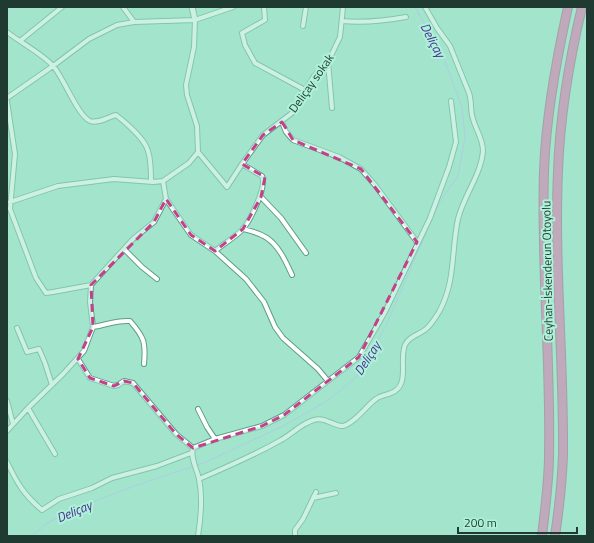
<svg xmlns="http://www.w3.org/2000/svg" width="594" height="543" font-family="'Titillium Web',sans-serif">
<rect width="100%" height="100%" fill="#a2e5cc"/>
<g fill="none" stroke-linecap="round" stroke-linejoin="round">
<path stroke="#bab0f8" stroke-width="1" d="M197 465 208 461 285 425 330 399 356 377 371 355 388 321 439 203 458 176 465 137 462 107 444 59 415 7
M32 536 46 524 71 510 129 488 194 466"/>
<defs>
<path id="minor" d="M123 7 134 22
M264 7 265 20 242 33 245 45 255 63 305 90
M342 21C364 23 384 21 406 17
M303 26 306 7
M7 32C21 43 43 54 54 67 64 79 78 116 90 121 98 124 108 117 116 115 125 122 145 139 148 151 151 160 151 170 151 180L153 182
M20 41 62 7
M328 62 332 108
M7 98 53 66 89 39 117 25 134 22 195 20 233 7
M7 101 15 154 10 209 36 278 46 293 53 292 91 285
M282 122 286 132 293 140 339 157 361 169 375 185 417 242
M198 152 227 187 242 164 263 135 292 113 314 76 328 62 340 37 343 7
M261 197 281 218 306 253
M166 199 191 235 215 251 246 279 264 302 275 327 283 338 318 369 328 381
M10 202 58 186 114 179 153 182 163 181 189 163 198 152 197 126 187 95 186 85 194 47 195 20
M243 229C251 231 260 233 267 238 279 246 286 262 292 275
M124 249 142 267 157 279
M215 251C223 244 234 238 242 230 250 221 267 187 262 176L242 164
M93 327C107 325 115 320 130 321 144 337 146 342 144 364
M17 328 27 352 39 349 45 363 52 385
M78 359 90 378 114 386 118 385 124 381 133 383 176 434 193 448C190 458 197 469 199 479 203 498 201 517 198 536
M7 401 13 424
M28 408 55 454
M198 409 207 427 215 439
M7 431 28 408 63 374 84 351 93 327 90 302 91 285 133 239 154 222 166 199 163 181
M193 448 215 439 262 426 284 415 359 357 385 312 430 218 449 167 456 142 451 101
M7 462C17 483 24 495 42 510L59 499 92 488 112 478 157 466 191 453
M199 479C227 467 255 455 281 440 292 434 302 423 314 420 324 416 335 427 343 426 355 423 366 406 376 399 381 395 389 395 395 391 409 382 399 359 405 345 409 336 419 335 426 329 431 325 435 318 439 312 456 281 451 251 458 219 464 195 481 175 483 151 483 139 476 130 473 119 470 111 472 101 469 93L450 46 437 28 425 7
M313 498 336 493
M295 536V530L303 519 316 492"/>
<path id="tertiary" d="M192 7 195 20"/>
<path id="motorway" d="M542 536C545 509 549 482 549 455 551 360 541 266 544 171 546 116 556 61 568 7
M555 536C559 509 562 482 563 455 564 360 554 266 558 171 560 116 569 61 582 7"/>
</defs>
<use href="#minor" stroke="#5d9e87" stroke-width="6"/>
<use href="#tertiary" stroke="#5d9e87" stroke-width="7"/>
<use href="#motorway" stroke="#9e527c" stroke-width="10"/>
<use href="#minor" stroke="#fff" stroke-width="4"/>
<use href="#tertiary" stroke="#fff" stroke-width="5"/>
<use href="#motorway" stroke="#e25fa5" stroke-width="8"/>
</g>
<path d="M0 0H594V543H0ZM282 122 293 140 361 169 417 242 359 357 284 415 262 426 193 448 176 434 133 383 124 381 114 386 90 378 78 359 93 327 91 285 154 222 166 199 191 235 215 251 243 229 261 197 265 177 242 164 263 135Z" fill="#a2e5cc" fill-opacity=".55" fill-rule="evenodd"/>
<path fill="none" stroke="#c24189" stroke-width="3" stroke-dasharray="8 5" stroke-linejoin="round" d="M282 122 293 140 361 169 417 242 359 357 284 415 262 426 193 448 176 434 133 383 124 381 114 386 90 378 78 359 93 327 91 285 154 222 166 199 191 235 215 251 243 229 261 197 265 177 242 164 263 135Z"/>
<g text-anchor="middle" dominant-baseline="central" stroke-width="4" stroke-linejoin="round" paint-order="stroke">
<g font-size="12" fill="#1f3a31" stroke="#aff2d9">
<text transform="translate(311 83) rotate(-55)">Deliçay sokak</text>
<text transform="translate(547 271) rotate(-91)">Ceyhan-İskenderun Otoyolu</text>
</g>
<g font-size="13" font-style="italic" fill="#4b3094" stroke="#aff2d9">
<text transform="translate(433 40) rotate(62)">Deliçay</text>
<text transform="translate(367 358) rotate(-57)">Deliçay</text>
<text transform="translate(74 511) rotate(-23)">Deliçay</text>
</g>
</g>
<rect width="594" height="543" fill="none" stroke="#1f3a31" stroke-width="16"/>
<path d="M458 527v6h119v-6" fill="none" stroke="#1f3a31" stroke-width="2"/>
<text x="464" y="527" font-size="12" fill="#1f3a31" stroke="#aff2d9" stroke-width="3" paint-order="stroke">200 m</text>
</svg>
